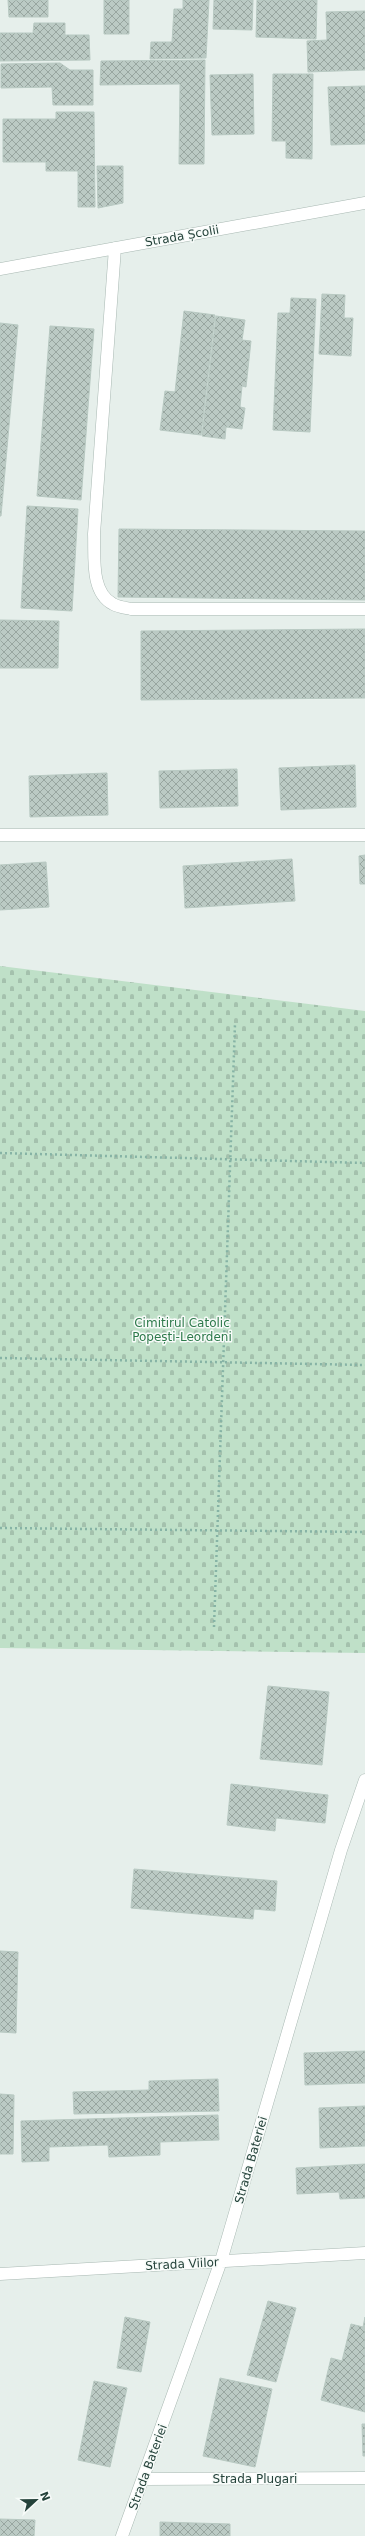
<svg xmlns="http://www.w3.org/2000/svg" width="365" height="2536" font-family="'DejaVu Sans',sans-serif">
<defs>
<pattern id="cemetery-stones" width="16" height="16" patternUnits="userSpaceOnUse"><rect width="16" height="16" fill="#bfe0c8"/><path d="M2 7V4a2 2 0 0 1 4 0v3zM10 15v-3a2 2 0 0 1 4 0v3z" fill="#a4c1ad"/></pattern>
<pattern id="building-cross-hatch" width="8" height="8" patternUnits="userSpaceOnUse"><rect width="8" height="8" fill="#bbcac4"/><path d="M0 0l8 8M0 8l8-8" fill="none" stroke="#98a6a0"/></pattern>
</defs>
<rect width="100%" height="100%" fill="#e6efeb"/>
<path fill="url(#cemetery-stones)" d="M0 966 365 1011V1653L0 1648Z"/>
<path fill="url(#building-cross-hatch)" stroke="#b8c9c2" d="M8 0H48V17H9Z
M104 0H129V34H104Z
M183 0H209L206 58 150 59 151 42H172L174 9H183Z
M214 0H253L252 30 213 29Z
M257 0H317L316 39 256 37Z
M365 11V70L308 72 307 41 327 40 326 12Z
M34 23H65V35H89L90 60 0 61V33H33Z
M205 60 204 164H179L180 84 100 85 101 61Z
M60 63 70 70H93V105H53L52 87 1 88V64Z
M253 74 254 134 212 135 210 75Z
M273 74H313L312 159 286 158V141H272Z
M365 86V144L331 145 328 87Z
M56 112H94L95 207H78V171H46V162H3V119H56Z
M97 166H123V203L98 208Z
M322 294 345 295 344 318H353L351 356 319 354Z
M291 298 316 299 310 432 273 430 278 313H290Z
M184 311 215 315 201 435 160 430 165 391 175 392Z
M216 316 245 320 242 340 251 341 246 387 242 386 240 407 245 408 242 429 226 427 225 439 202 436Z
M0 323 18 325 1 516H0Z
M50 326 94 329 81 500 37 496Z
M27 506 78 509 72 611 21 608Z
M119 529 365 531V600L118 597Z
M0 620 59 621 58 668H0Z
M365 629V698L141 700V631Z
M355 765 356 807 281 810 279 768Z
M237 769 238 806 160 808 159 771Z
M107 773 108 815 30 817 29 776Z
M365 855V884H360L359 856Z
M292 859 295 901 185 908 183 866Z
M46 862 49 907 0 910V865Z
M268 1686 329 1692 322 1765 260 1759Z
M231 1784 328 1795 325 1823 276 1818 275 1831 227 1825Z
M134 1869 277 1881 275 1911 254 1909 253 1919 131 1908Z
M0 1951 18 1952 16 2033 0 2032Z
M365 2051V2083L305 2085 304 2053Z
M218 2079 219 2111 74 2114 73 2092 149 2090V2081Z
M0 2094 14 2095 13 2154H0Z
M365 2106V2146L320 2148 319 2108Z
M218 2115 219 2140 160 2142V2155L109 2157 108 2145 49 2147V2161L22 2162 21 2121Z
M365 2164V2198L340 2199 339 2192 297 2194 296 2168Z
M268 2301 296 2308 276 2382 247 2375Z
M125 2317 150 2322 141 2372 117 2368Z
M365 2317V2412L321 2400 331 2358 342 2361 351 2324 363 2327Z
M220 2378 272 2389 255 2467 203 2456Z
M94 2381 127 2388 110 2467 78 2460Z
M362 2424H365V2456H363Z
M0 2519 35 2520 34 2536H0Z
M160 2522 230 2524V2536H160Z"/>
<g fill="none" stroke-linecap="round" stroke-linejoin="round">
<defs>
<path id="minor" d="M115 248 94 534C95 556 90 592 113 604 118 607 126 608 131 609H365
M0 269 365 203
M0 835H365
M0 2274 365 2253
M144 2479 365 2478
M122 2536 221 2261 341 1850 365 1780"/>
</defs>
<use href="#minor" stroke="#a8b8b2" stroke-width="13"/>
<path stroke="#86b3a5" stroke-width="2.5" stroke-dasharray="2 3" stroke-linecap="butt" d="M0 1153 365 1163
M0 1358 365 1365
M0 1528 365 1532
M214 1627 235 1024"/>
<use href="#minor" stroke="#fff" stroke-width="12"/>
</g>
<g text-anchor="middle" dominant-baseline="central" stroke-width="3" stroke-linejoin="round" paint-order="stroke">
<g font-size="12" fill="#24423a" stroke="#f7fbf9">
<text transform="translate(182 236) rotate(-10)">Strada Școlii</text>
<text transform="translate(251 2160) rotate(-74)">Strada Bateriei</text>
<text transform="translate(182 2264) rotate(-3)">Strada Viilor</text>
<text transform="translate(148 2467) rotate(-70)">Strada Bateriei</text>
<text x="255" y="2479">Strada Plugari</text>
</g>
<g font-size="12" fill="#2d7a4b" stroke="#f7fbf9">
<text x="182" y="1323">Cimitirul Catolic<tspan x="182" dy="14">Popești-Leordeni</tspan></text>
</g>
</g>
<g transform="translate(36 2500) rotate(68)" stroke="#f7fbf9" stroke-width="3" paint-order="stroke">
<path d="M0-3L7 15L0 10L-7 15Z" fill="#24423a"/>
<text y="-6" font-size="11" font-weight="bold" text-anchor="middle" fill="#24423a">N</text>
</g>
</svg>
